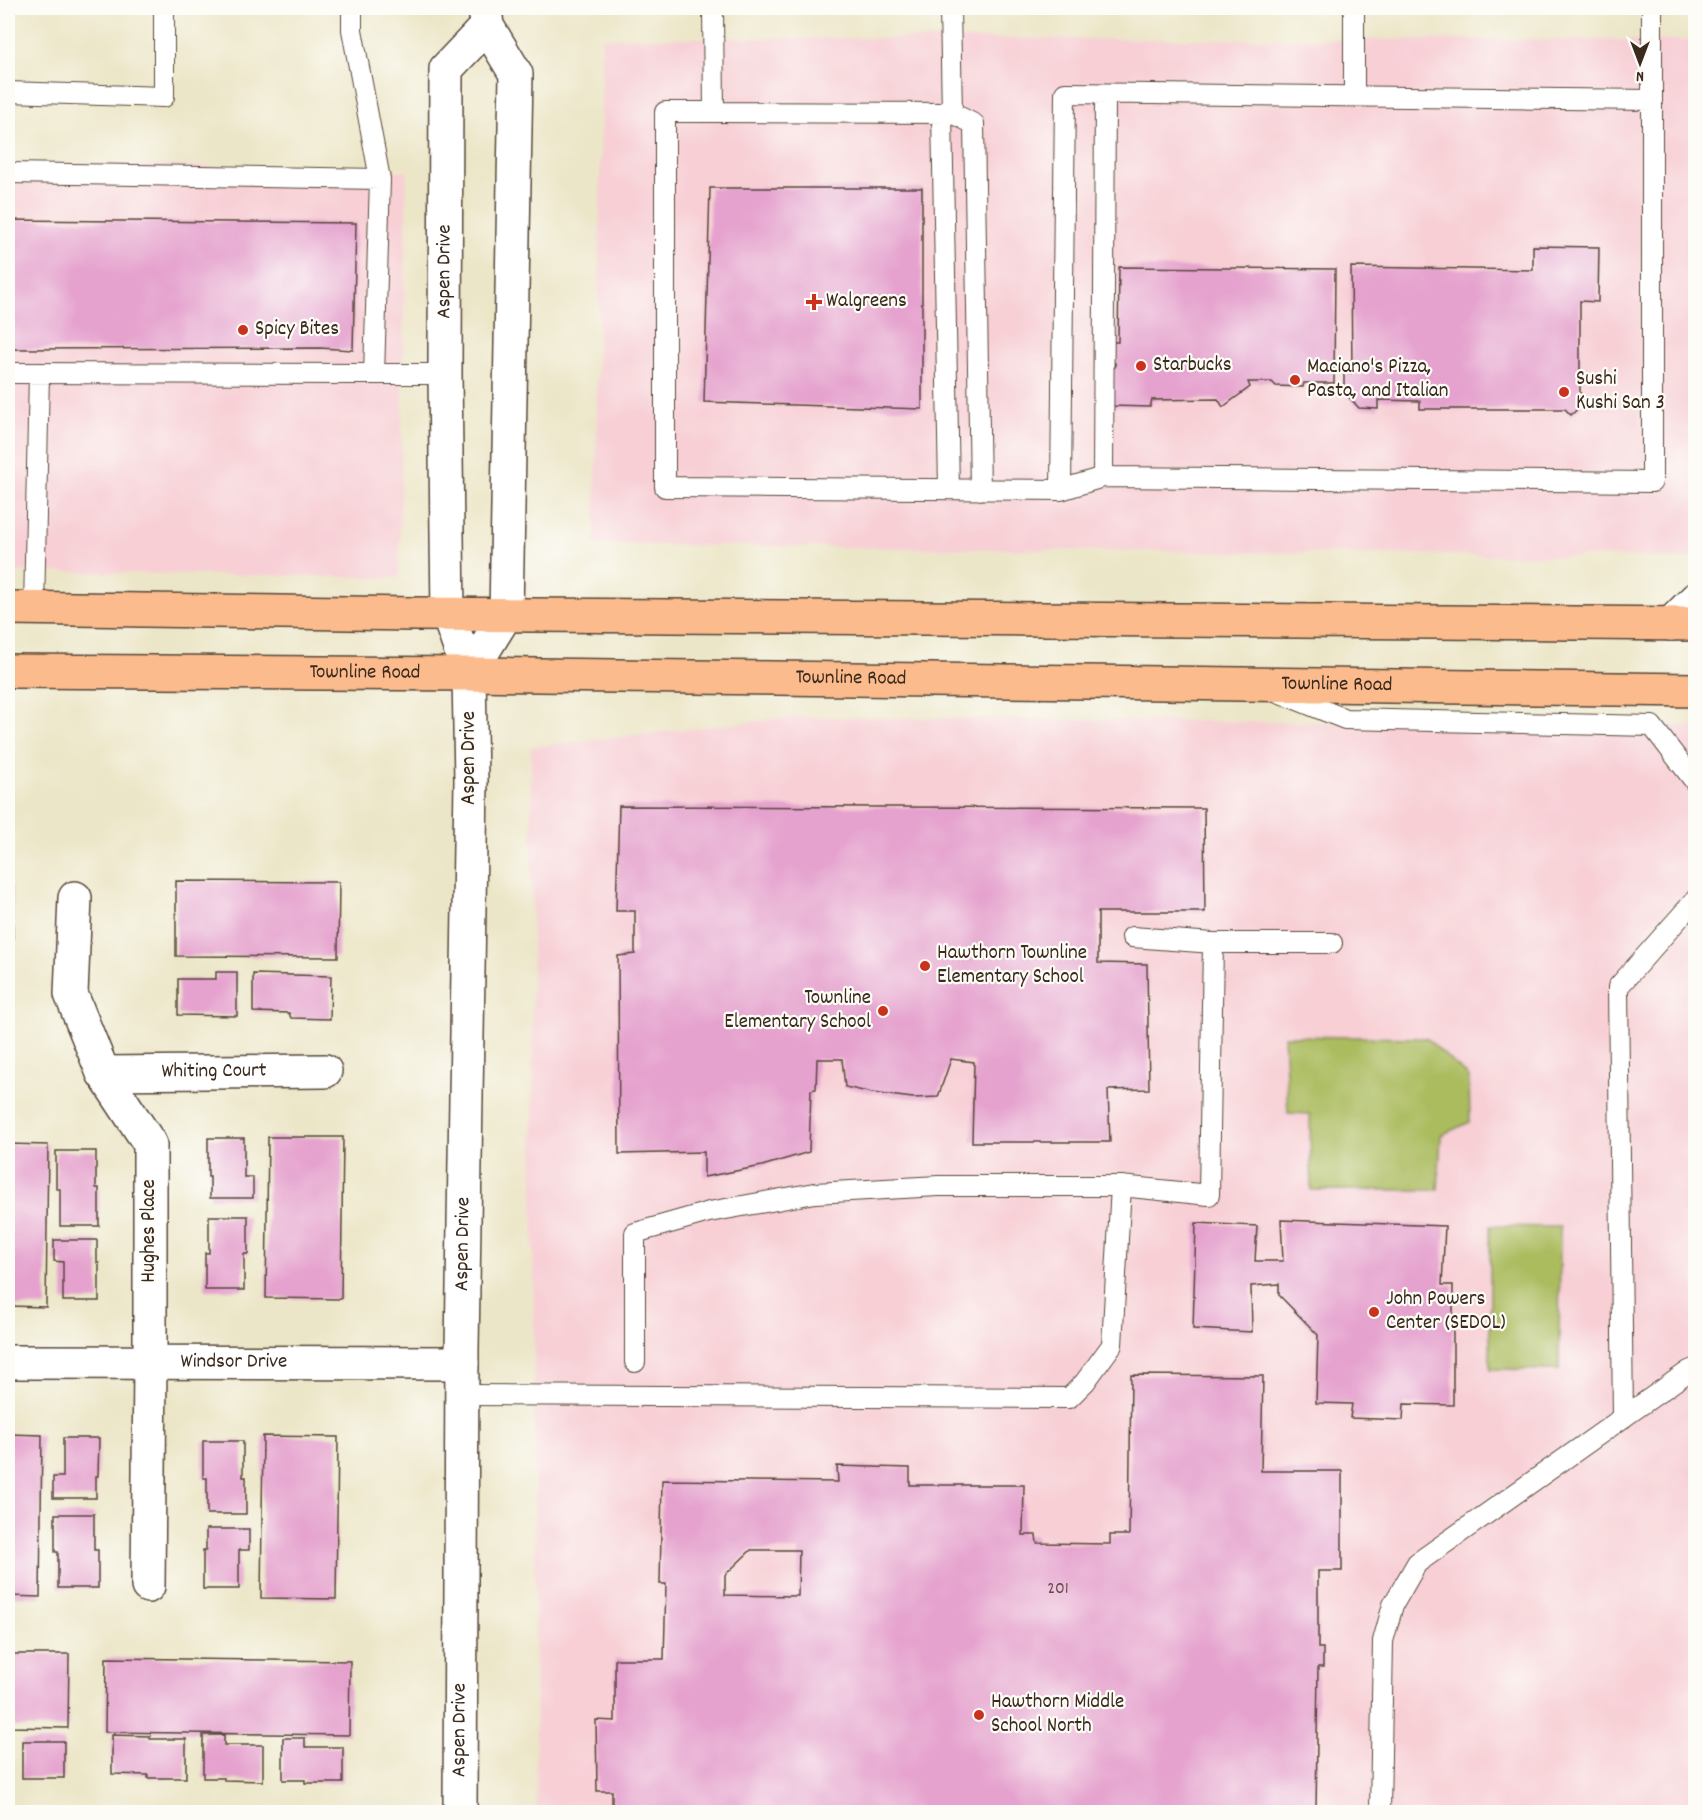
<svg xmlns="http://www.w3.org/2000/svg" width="1703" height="1820" font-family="Dekko,sans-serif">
<rect width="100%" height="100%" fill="#fdfcf7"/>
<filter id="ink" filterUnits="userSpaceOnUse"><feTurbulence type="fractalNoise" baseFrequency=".0167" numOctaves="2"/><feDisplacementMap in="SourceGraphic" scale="12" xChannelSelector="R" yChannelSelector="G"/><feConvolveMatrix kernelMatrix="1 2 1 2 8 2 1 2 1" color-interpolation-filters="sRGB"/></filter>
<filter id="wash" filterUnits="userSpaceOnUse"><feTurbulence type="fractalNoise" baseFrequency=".008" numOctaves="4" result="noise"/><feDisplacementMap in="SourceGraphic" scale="24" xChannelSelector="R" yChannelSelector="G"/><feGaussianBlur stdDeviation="1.35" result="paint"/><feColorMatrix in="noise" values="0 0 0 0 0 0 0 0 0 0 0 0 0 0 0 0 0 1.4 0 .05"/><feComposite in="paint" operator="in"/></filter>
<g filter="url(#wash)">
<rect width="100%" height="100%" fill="#ece6c8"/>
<path fill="#f7cfd5" d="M602 38 1695 40V558L595 544Z
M8 162 407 171 399 578 8 571Z
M794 717 1695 726V1812H536L531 747Z"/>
<path fill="#abbc5f" stroke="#73733e" stroke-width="1.5" d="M1284 1036 1426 1038 1469 1077 1470 1122 1441 1135 1438 1190H1311L1310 1114 1288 1113Z
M1490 1226 1560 1227 1559 1370 1490 1369Z"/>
<g id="blocks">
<path fill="#e5a2ce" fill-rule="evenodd" d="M710 188H922V409L704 402Z
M8 220 356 223 353 350 320 348 8 349Z
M1533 246 1599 247 1598 302 1580 301V392L1585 402 1571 415 1565 409H1420V401L1378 400V409L1359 408 1344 392V373H1352L1351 267 1533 270Z
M1119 267 1335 269 1334 383H1304L1303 387 1276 386 1272 382H1248L1250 387 1223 407 1218 399 1152 400 1150 407 1111 406 1112 368 1115 367V363H1110L1111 342H1118Z
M619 806 1204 808 1205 912H1098V963L1147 964 1149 1089 1108 1090 1110 1142H972L974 1062 951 1059 938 1097 913 1098 872 1093 845 1087 842 1059H817L816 1089 811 1090 809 1152 762 1166 704 1177V1152L619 1154 618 956 635 954V911H616Z
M176 881 339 882 338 957 176 956Z
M8 888H12L13 949H8Z
M216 972H237V1016L178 1015V979H216Z
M253 974 331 976 330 1019 291 1018 289 1013 253 1012Z
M268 1137H343L341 1299 266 1298Z
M208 1138H244V1177H253V1198H210V1177H208Z
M8 1144 48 1145 46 1307 8 1306Z
M56 1151H96V1188H99V1226H60V1189H56Z
M209 1216H248V1254H244V1290H205V1253H209Z
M1281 1220 1445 1226 1442 1285H1453V1405L1404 1404 1403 1420 1350 1418 1352 1404 1316 1403 1318 1335 1279 1295V1284L1251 1286 1252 1332 1193 1329 1196 1223 1257 1226 1255 1261H1283Z
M54 1240H97V1263H99V1301H63V1262L54 1261Z
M1131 1375 1263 1376 1261 1471H1342V1571H1318V1648H1323V1667H1318L1316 1812H612V1791H597L596 1720 615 1721V1659H664L666 1584H660L662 1480 838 1482 837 1466 910 1468V1485H1024L1023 1535H1036L1037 1543 1110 1544V1535H1129ZM751 1550H799L798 1596 725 1595V1575Z
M8 1434 42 1435 40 1597 8 1596Z
M263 1436 338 1437 336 1599 261 1598Z
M63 1438H99L98 1476H96V1498H53V1477H63Z
M203 1441H243V1477H246V1514H207V1478H203Z
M55 1514H94V1550H98V1588H58V1552H55Z
M206 1529H249V1550H239V1589H203V1550H206Z
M8 1654H69L68 1728 8 1727Z
M106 1658 350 1661 349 1735 105 1732Z
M112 1735 150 1736V1739H186V1778H148V1775L112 1774Z
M203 1735H224V1745H263V1781L224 1780V1778H203Z
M283 1738H305V1747H343V1783H305V1780H283Z
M22 1741H64V1778H22Z"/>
</g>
</g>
<g filter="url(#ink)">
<use href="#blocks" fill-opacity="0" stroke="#564638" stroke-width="1.5"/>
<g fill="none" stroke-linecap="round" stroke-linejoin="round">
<defs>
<path id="service" d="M352 8V30L380 179 374 374H445
M713 8 714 112 952 113 950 8
M8 92 164 97V8
M1354 97V8
M714 112H665V487L1061 490 1103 477 1652 482V8
M942 113 949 489
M952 113 974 124 980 490
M8 173 380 179
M8 373 374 374
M1103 477 1105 94
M1061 490 1065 93 1652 100
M34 608 39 373
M1278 692 1345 719 1652 726 1696 783
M1132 937 1213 943H1332
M1121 1186 1209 1195 1213 943
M462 1395 1069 1398 1085 1382 1112 1345 1121 1186H938L815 1193 709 1212 635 1233V1362
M1623 1418 1618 987 1696 899
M1380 1812 1383 1641 1393 1605 1417 1563 1689 1371 1696 1368"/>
<g id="minor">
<path d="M1671 624 1696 599"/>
<path d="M75 898 71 994 103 1073 150 1144V1363L148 1586"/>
<path id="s1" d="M103 1073 325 1071"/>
<path id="s2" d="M8 1362 462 1363"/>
</g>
<g id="tertiary">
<path d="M469 674 506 614 516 74 487 26 485 8"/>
<path id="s3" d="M460 1812 462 1350 471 781 469 674 448 614 445 374 446 69 487 26"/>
</g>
<g id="primary">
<path d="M8 608 413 614 1696 624"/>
<path id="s4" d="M8 671 469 674 1696 690"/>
</g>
</defs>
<use href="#service" stroke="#564638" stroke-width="22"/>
<use href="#minor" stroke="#564638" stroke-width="36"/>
<use href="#tertiary" stroke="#564638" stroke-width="36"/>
<use href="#primary" stroke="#564638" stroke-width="36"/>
<use href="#service" stroke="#fff" stroke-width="20"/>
<use href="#minor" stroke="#fff" stroke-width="33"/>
<use href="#tertiary" stroke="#fff" stroke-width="33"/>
<use href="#primary" stroke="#fbbb8c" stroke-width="33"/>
</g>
</g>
<g fill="#c8321e" stroke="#fdfcf7" stroke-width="2">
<path d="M811 293h6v6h6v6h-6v6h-6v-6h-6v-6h6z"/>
<circle cx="243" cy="330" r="6"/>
<circle cx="1141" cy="366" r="6"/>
<circle cx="1295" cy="380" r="6"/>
<circle cx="1564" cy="392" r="6"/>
<circle cx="925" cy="966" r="6"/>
<circle cx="883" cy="1011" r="6"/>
<circle cx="1374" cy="1312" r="6"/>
<circle cx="979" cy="1715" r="6"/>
</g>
<g text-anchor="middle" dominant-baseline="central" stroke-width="4.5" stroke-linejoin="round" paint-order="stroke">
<g font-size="18" fill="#66484a">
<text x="1058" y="1589">201</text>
</g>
<g font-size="21" fill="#3b2a1e" stroke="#fdfcf7">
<text stroke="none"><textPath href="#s3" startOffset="1544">Aspen Drive</textPath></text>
<text stroke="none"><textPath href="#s4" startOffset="357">Townline Road</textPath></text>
<text stroke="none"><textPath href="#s4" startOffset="843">Townline Road</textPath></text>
<text stroke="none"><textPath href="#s4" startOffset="1329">Townline Road</textPath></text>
<text transform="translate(470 758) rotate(-90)">Aspen Drive</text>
<text stroke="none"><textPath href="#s1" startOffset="111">Whiting Court</textPath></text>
<text transform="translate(150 1231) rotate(-90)">Hughes Place</text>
<text stroke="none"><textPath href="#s3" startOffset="568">Aspen Drive</textPath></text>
<text stroke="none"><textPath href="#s2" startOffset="226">Windsor Drive</textPath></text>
<text stroke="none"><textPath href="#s3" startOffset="82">Aspen Drive</textPath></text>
</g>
<g font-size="21" fill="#3b2a1e" stroke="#fdfcf7" text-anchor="start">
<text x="826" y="302">Walgreens</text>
<text x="255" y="330">Spicy Bites</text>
<text x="1153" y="366">Starbucks</text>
<text x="1307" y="368">Maciano's Pizza,<tspan x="1307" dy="24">Pasta, and Italian</tspan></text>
<text x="1576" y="380">Sushi<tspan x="1576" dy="24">Kushi San 3</tspan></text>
<text x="937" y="954">Hawthorn Townline<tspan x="937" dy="24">Elementary School</tspan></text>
<text x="871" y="999" text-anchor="end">Townline<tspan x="871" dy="24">Elementary School</tspan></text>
<text x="1386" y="1300">John Powers<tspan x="1386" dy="24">Center (SEDOL)</tspan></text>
<text x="991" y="1703">Hawthorn Middle<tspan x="991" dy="24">School North</tspan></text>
</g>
</g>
<rect width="1703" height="1820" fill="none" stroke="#fdfcf7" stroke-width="30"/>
<g transform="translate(1640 63) rotate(180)" stroke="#fdfcf7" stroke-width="4.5" paint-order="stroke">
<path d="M0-4.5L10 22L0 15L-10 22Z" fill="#3b2a1e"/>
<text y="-9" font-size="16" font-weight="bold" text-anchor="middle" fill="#3b2a1e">N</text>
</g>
</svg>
